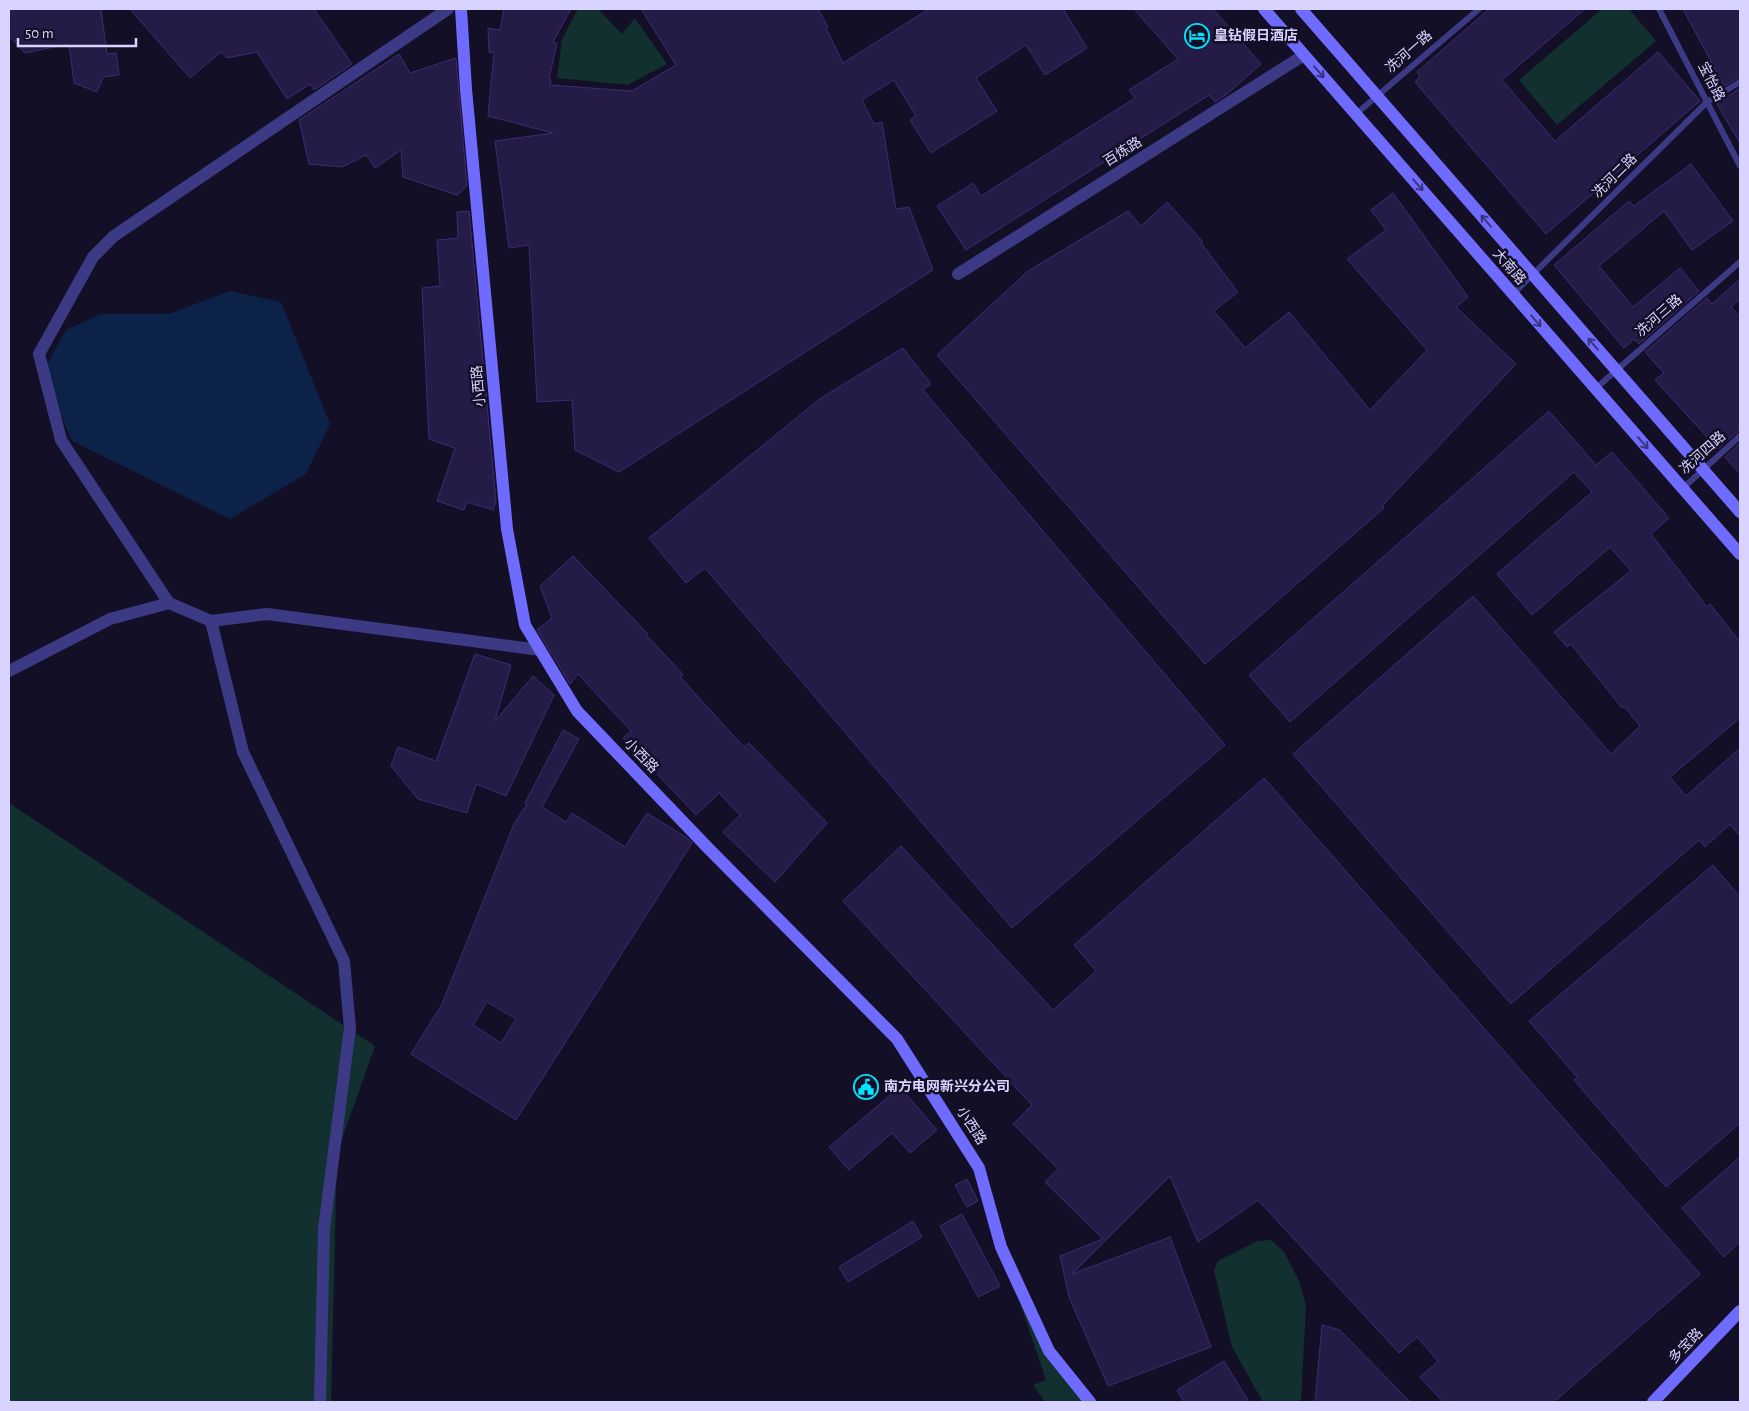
<svg xmlns="http://www.w3.org/2000/svg" width="1749" height="1411" font-family="'Alegreya Sans','Noto Sans SC',sans-serif">
<rect width="100%" height="100%" fill="#130f26"/>
<path fill="#12302f" d="M578 9H598L622 34 635 18 667 64 628 85 557 78 562 39Z
M1602 9H1629L1656 41 1557 125 1519 80Z
M9 803 375 1046 337 1153 331 1402H9Z
M1271 1240 1284 1252 1292 1267 1299 1281 1306 1305 1301 1402H1263L1232 1347 1214 1270 1218 1261 1257 1241Z
M1001 1247 1048 1351 1090 1402H1045L1033 1385 1046 1380Z"/>
<path fill="#0c2248" d="M230 291 281 302 330 424 306 474 230 519 72 441 43 371 66 330 100 314H169Z"/>
<path fill="#241b47" stroke="#3b2d73" fill-rule="evenodd" d="M9 9H101L107 54 116 53 119 75 103 77 97 92 74 83 69 44 25 53 9 36Z
M130 9H314L352 64 314 90 310 84 287 99 257 52 227 58 221 52 190 78Z
M504 9H571L553 42 557 43 549 79 551 80 550 85 632 91 676 65 641 9H818L828 27 826 28 843 63 929 9H1063L1087 48 1045 75 1026 45 976 78 997 111 931 153 910 120 916 116 894 80 862 100 874 124 882 122 896 209 909 207 933 270 619 472 575 450 572 400 537 402 529 245 509 248 495 141 553 133 488 116 494 53 489 52 488 28 500 30Z
M1134 9H1213L1261 64 1227 94 1215 102 1209 95 966 250 937 206 973 183 981 196 1135 98 1129 90 1178 59Z
M1489 9H1585L1502 80 1555 141 1658 52 1700 101 1546 234 1415 82 1420 77 1417 72Z
M1683 9H1740V77L1724 86Z
M399 54 410 73 456 58 467 186 457 195 403 177 401 150 375 168 366 155 342 167 309 164 299 120Z
M1740 88V143L1717 104Z
M1691 164 1733 221 1692 250 1664 211 1599 266 1633 307 1680 268 1699 291 1639 344 1634 339 1624 348 1554 265 1629 201 1634 206Z
M1393 193 1468 297 1456 307 1516 364 1382 506 1384 508 1205 664 937 355 1028 271 1128 211 1141 226 1167 202 1203 242 1201 243 1238 292 1214 311 1245 348 1289 312 1370 410 1427 350 1347 259 1386 230 1371 210Z
M469 211 496 501 493 510 467 502 464 510 437 501 455 448 429 439 422 288 440 286 437 240 458 238 457 212Z
M1740 279V299L1731 307 1740 317V431L1737 432 1718 449 1655 380 1664 373 1645 352 1707 298 1712 304Z
M903 348 931 384 923 390 1225 745 1012 928 705 568 686 583 649 538 821 398Z
M1549 411 1596 465 1612 452 1669 518 1651 534 1707 607 1710 604 1740 642V718L1670 777 1686 796 1740 748V836L1730 824 1705 847 1699 840 1511 1004 1293 754 1473 596 1611 754 1640 726 1624 706 1622 708 1571 644 1567 647 1554 632 1631 571 1610 547 1532 615 1497 574 1592 492 1574 472 1290 722 1249 675Z
M1740 443V474L1725 457Z
M573 556 648 634 646 635 683 674 680 677 744 747 749 743 827 823 775 882 723 832 740 815 719 793 696 815 623 738 631 731 578 674 570 684 537 630 552 618 540 586Z
M475 654 511 665 495 721 533 676 554 695 506 796 476 784 467 813 418 799 391 766 398 747 436 761Z
M563 730 579 739 542 807 566 822 572 813 625 847 647 813 687 838 692 843 516 1120 411 1054 442 1004 514 824 527 804 525 803ZM487 1002 516 1019 501 1043 473 1025Z
M1264 778 1700 1274 1554 1402H1443L1420 1377 1438 1361 1417 1337 1399 1353 1258 1200 1198 1242 1170 1176 1072 1274 1170 1237 1211 1347 1108 1386 1069 1297 1060 1256 1103 1239 1045 1182 1058 1169 1013 1124 1032 1105 843 901 901 846 1053 1010 1096 971 1074 945Z
M1713 865 1740 897V1123L1666 1187 1574 1080 1577 1077 1529 1021Z
M900 1087 937 1130 910 1153 892 1133 849 1170 829 1147Z
M1740 1157V1242L1724 1257 1682 1208Z
M967 1179 978 1201 967 1207 955 1185Z
M962 1214 1000 1286 978 1297 940 1226Z
M913 1221 922 1237 848 1282 839 1267Z
M1322 1325 1340 1330 1410 1402H1315Z
M1224 1361 1249 1402H1184L1177 1390Z"/>
<g fill="none" stroke-linecap="round" stroke-linejoin="round">
<path stroke="#3d3a85" stroke-width="6" d="M1659 9 1740 166
M1356 114 1479 9
M1513 294 1707 102 1740 82
M1595 389 1740 262
M1682 489 1740 436"/>
<path stroke="#3d3a85" stroke-width="12" d="M448 9 114 236 93 257 39 354 61 440 169 603 211 621 267 614 540 650
M958 274 1304 55
M211 621 243 752 344 961 350 1028 324 1229 320 1402
M9 671 110 619 169 603"/>
<path stroke="#6f6bff" stroke-width="12" d="M461 9 466 89 507 529 525 625 577 711 708 848 897 1039 979 1168 1001 1247 1049 1351 1090 1402
M1264 9 1740 554
M1301 9 1740 512
M1653 1402 1740 1311"/>
</g>
<defs><path id="oneway-shaft" d="M-6 0H5M1.5-3L5.5 0L1.5 3" fill="none" stroke-width="1.6" stroke-linecap="round" stroke-linejoin="round" transform="scale(1.25)"/></defs>
<g stroke="#38347d">
<use href="#oneway-shaft" transform="translate(1319 72) rotate(49)"/>
<use href="#oneway-shaft" transform="translate(1418 185) rotate(49)"/>
<use href="#oneway-shaft" transform="translate(1486 221) rotate(-131)"/>
<use href="#oneway-shaft" transform="translate(1536 321) rotate(49)"/>
<use href="#oneway-shaft" transform="translate(1593 344) rotate(-131)"/>
<use href="#oneway-shaft" transform="translate(1643 443) rotate(49)"/>
</g>
<defs>
<symbol id="hotel-ring" viewBox="-11 -11 22 22"><circle r="9.5" fill="#130f26" stroke="#00e5ff" stroke-width="1.5"/><path d="M-6-4.5h1.5V1H6V5H4.5V3h-9V5H-6ZM-4 0a1.8 1.8 0 1 1 3.6 0ZM.5 0V-2.5h3Q6-2.5 6 0Z" fill="#00e5ff"/></symbol>
<symbol id="civic-ring" viewBox="-11 -11 22 22"><circle r="9.5" fill="#130f26" stroke="#00e5ff" stroke-width="1.5"/><path d="M-.6-6.5H3V-4.5H.6V-3L4-1V1h2V6H-6V1h2V-1L-.6-3ZM-1.2 2.5V6h2.4V2.5Z" fill="#00e5ff"/></symbol>
</defs>
<g fill-rule="evenodd">
<use href="#hotel-ring" x="1183" y="22" width="28" height="28"/>
<use href="#civic-ring" x="852" y="1073" width="28" height="28"/>
</g>
<g text-anchor="middle" dominant-baseline="central" stroke-width="5" stroke-linejoin="round" paint-order="stroke">
<g font-size="14" font-weight="bold" fill="#d9d4ff" stroke="#130f26" text-anchor="start">
<text x="1214" y="36">皇钻假日酒店</text>
<text x="884" y="1087">南方电网新兴分公司</text>
</g>
<g font-size="14" fill="#d9d4ff" stroke="#130f26">
<text transform="translate(1409 52) rotate(-41)">冼河一路</text>
<text transform="translate(1711 82) rotate(63)">宝怡路</text>
<text transform="translate(1123 152) rotate(-32)">百炼路</text>
<text transform="translate(1615 176) rotate(-45)">冼河二路</text>
<text transform="translate(1509 267) rotate(49)">大南路</text>
<text transform="translate(1659 316) rotate(-41)">冼河三路</text>
<text transform="translate(479 386) rotate(-95)">小西路</text>
<text transform="translate(1703 453) rotate(-42)">冼河四路</text>
<text transform="translate(641 756) rotate(46)">小西路</text>
<text transform="translate(971 1126) rotate(57)">小西路</text>
<text transform="translate(1686 1346) rotate(-46)">多宝路</text>
</g>
</g>
<rect width="1749" height="1411" fill="none" stroke="#d9d4ff" stroke-width="20"/>
<path d="M18 38v8h118v-8" fill="none" stroke="#d9d4ff" stroke-width="2.5"/>
<text x="25" y="38" font-size="15" fill="#d9d4ff" stroke="#130f26" stroke-width="4" paint-order="stroke">50 m</text>
</svg>
